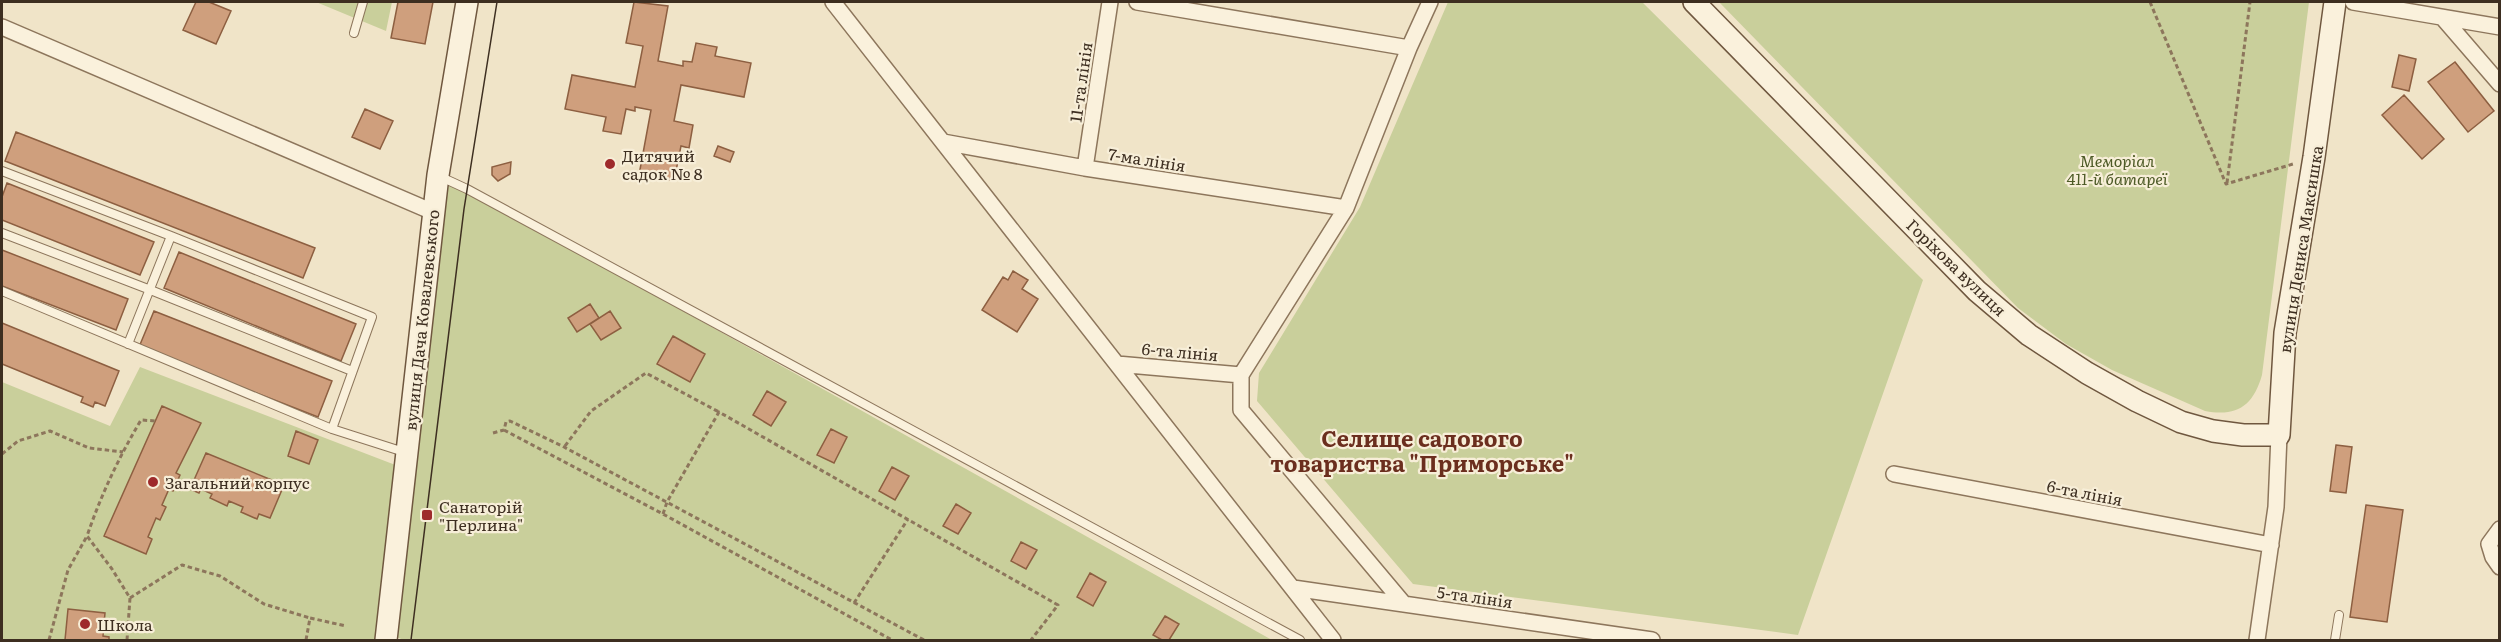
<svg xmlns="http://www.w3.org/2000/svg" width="2501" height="642" font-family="Literata,serif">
<rect width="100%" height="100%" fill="#f0e4c8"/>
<path fill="#c9cf9b" d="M316 2H392L386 31Z
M1448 2H1642L1923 280 1798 635 1413 584 1257 401 1259 373 1360 207Z
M1719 2H2309L2262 375C2253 406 2237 417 2205 411L2112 370 2066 344 2018 308Z
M442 182 504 211 1272 640H404L391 635Z
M140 367 398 466 378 640H2V382L110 426Z"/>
<path fill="#cf9f7d" stroke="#8d5f41" stroke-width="1.5" d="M196 2H209L231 11 216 44 183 30Z
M398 2H433L425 44 391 38Z
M634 2 668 6 658 61 683 66V61L692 62 696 43 717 47 715 56 751 63 744 97 681 85 674 121 693 125 689 148 681 146 674 181 639 175 651 110 635 107V111L626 109 621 134 603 131 606 117 565 109 572 75 635 87 643 46 626 43Z
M2399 55 2416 59 2409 91 2392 87Z
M2455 62 2494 111 2468 132 2428 82Z
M2404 95 2444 139 2422 159 2382 115Z
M365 109 393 121 380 149 352 137Z
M16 132 315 248 303 278 5 161Z
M718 146 734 152 730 162 714 156Z
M511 162 510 174 498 181 492 175V167Z
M7 183 154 242 140 275 2 220V197Z
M2 250 128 299 116 330 2 286Z
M179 252 356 324 341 361 164 288Z
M1013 271 1028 280 1022 289 1038 299 1017 332 982 310 1003 277 1008 280Z
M590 304 599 318 577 332 568 318Z
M154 311 332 381 318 417 139 347Z
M610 311 621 328 601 340 590 324Z
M2 323 119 371 105 406 95 402 93 407 81 402 83 397 2 364Z
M673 336 705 354 690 382 657 364Z
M767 391 786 402 771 426 753 415Z
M162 406 201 423 176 473 180 475 173 491 169 489 162 505 166 507 160 520 156 518 148 537 152 539 146 554 104 536Z
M831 429 847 437 834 463 817 455Z
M296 431 318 440 309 464 288 456Z
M2336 445 2352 447 2346 493 2330 491Z
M206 453 284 485 270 518 259 514 257 519 241 512 243 507 229 501 227 506 210 498 212 494 201 489 199 493 190 489Z
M892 467 909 476 895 500 879 491Z
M956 504 971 513 958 534 943 526Z
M2366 505 2403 510 2387 622 2350 617Z
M1021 542 1037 550 1026 569 1011 561Z
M1090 573 1106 582 1093 606 1077 597Z
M68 609 105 613 103 636 109 637V640H65Z
M1165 616 1179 624 1169 640H1162L1153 635Z"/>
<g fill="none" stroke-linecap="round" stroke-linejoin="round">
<defs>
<path id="lane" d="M354 33 363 2
M2 171 171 236 372 317 332 429
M441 177 467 189 1300 640
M2 233 148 289 352 371
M2 291 332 429 404 452
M128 344 171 236
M2335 640 2339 615"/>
<path id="street" d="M833 2 1333 640
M1137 2 1409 48
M2353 2 2500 27
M2443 18 2500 84
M2 27 433 212
M943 142 1085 168 1346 208
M1085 168 1110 2
M1117 364 1241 375
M1894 474 2271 545
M2500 529 2489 544 2493 557 2500 567
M1293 588 1652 640
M1404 604 1241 410V375L1346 208 1409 48 1430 2
M2257 640 2276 507 2279 435"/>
<path id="secondary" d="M1694 2 1977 291 2029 335 2087 373 2137 401 2181 422 2213 431 2243 435H2279L2285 333 2314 157 2335 2
M386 640 438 175 467 2"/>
</defs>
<use href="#lane" stroke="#8d765c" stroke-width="10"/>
<use href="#street" stroke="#8d765c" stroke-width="18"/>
<use href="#secondary" stroke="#6f573f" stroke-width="24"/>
<path stroke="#8d765c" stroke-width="3" stroke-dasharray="4.5 3" stroke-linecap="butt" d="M2150 2 2226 184 2293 164
M2227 183 2250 2
M504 430 663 514 892 640
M493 433 504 430 506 422 510 421 564 447 924 640
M565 446 591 411 646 373 719 412
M2 454 18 441 50 431 89 448 123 452
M663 514 667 502 719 412 1058 605 1031 640
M130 598 182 565 220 576 264 604 310 618
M854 603 908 519
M49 640 68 570 87 536
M127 640 130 598 112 569 87 536C101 495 119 457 141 420L156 421
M306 640 310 618 346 626"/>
<use href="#lane" stroke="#faf1dc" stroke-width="8"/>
<use href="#street" stroke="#faf1dc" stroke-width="15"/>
<use href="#secondary" stroke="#faf1dc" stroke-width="21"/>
<path stroke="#3d2e20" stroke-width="1.5" d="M411 640 464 209 497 2"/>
</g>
<g fill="#9e2a2b" stroke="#f7eed8" stroke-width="2">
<circle cx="610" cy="164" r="6"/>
<circle cx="153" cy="482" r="6"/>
<rect x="421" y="509" width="12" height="12" rx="3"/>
<circle cx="85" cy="624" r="6"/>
</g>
<g text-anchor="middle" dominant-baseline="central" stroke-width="4.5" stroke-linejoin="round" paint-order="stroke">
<g font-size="16" fill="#3d2e20" stroke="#f7eed8">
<text transform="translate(1080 82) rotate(-82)">11-та лінія</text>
<text transform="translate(1147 159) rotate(9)">7-ма лінія</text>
<text transform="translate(2300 249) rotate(-81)">вулиця Дениса Максишка</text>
<text transform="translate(1957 267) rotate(44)">Горіхова вулиця</text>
<text transform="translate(421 320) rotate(-84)">вулиця Дача Ковалевського</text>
<text transform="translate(1180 351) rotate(5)">6-та лінія</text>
<text transform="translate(2085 492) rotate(11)">6-та лінія</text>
<text transform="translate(1475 596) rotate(8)">5-та лінія</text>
</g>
<g font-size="16" fill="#3d2e20" stroke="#f7eed8" text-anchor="start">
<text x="622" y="155">Дитячий<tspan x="622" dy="18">садок № 8</tspan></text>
<text x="165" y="482">Загальний корпус</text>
<text x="439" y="506">Санаторій<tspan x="439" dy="18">"Перлина"</tspan></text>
<text x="97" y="624">Школа</text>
</g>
<g font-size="16" font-style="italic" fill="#4d5a26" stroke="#f7eed8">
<text x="2117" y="160">Меморіал<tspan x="2117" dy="18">411-й батареї</tspan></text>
</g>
<g font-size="22" font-weight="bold" fill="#6b2e1e" stroke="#f7eed8">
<text x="1422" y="437">Селище садового<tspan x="1422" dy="25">товариства "Приморське"</tspan></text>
</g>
</g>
<rect width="2501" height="642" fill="none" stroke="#3d2e20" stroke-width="6"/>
</svg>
